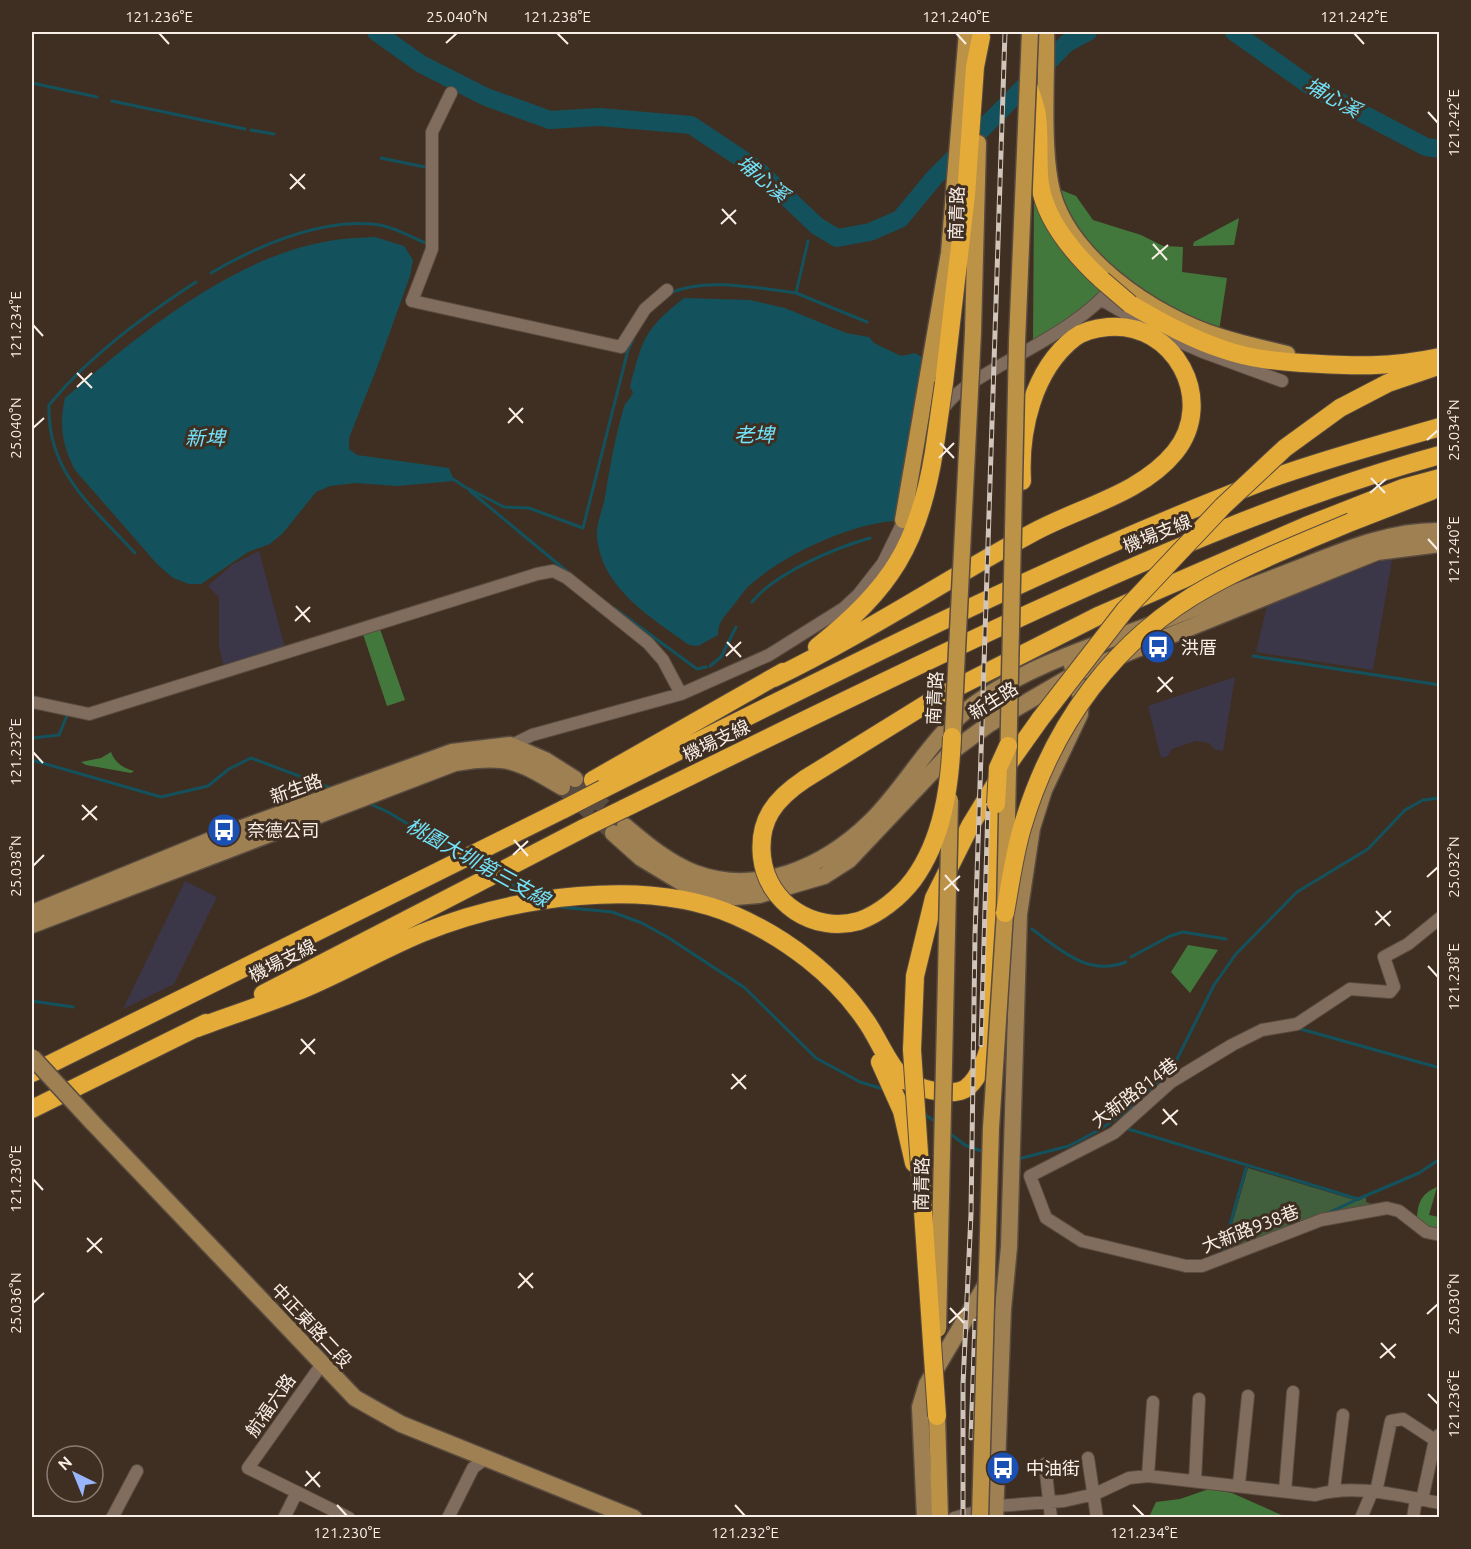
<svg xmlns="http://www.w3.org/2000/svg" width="1471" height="1549" font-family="Ubuntu,'Noto Sans TC',sans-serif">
<rect width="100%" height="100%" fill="#3f2f22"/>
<path fill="#3b3749" d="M259 551 285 648 224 667 219 647V597L208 586 232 565Z
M1392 560 1373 670 1256 652 1267 605 1381 561Z
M1235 677 1223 751 1214 749 1209 743 1196 741 1172 749 1168 756 1161 758 1148 706Z
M185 881 217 897 174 984 123 1009Z"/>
<path fill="#415f3d" d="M1248 1168 1358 1201 1366 1197V1202L1375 1205 1326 1213 1227 1250 1225 1249Z"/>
<path fill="#43783d" d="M1061 190 1076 196 1093 220 1141 235 1163 246 1183 247 1182 272 1227 278 1219 331C1197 320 1172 312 1152 298 1123 278 1062 227 1061 190Z
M1034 199 1103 292 1091 306 1033 341Z
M1239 218 1234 245 1193 246 1194 242Z
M380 629 405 700 387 706 363 634Z
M111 752C115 763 123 768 134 771L131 773 86 765 81 762 101 758Z
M1188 945 1218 950 1190 993 1171 972Z
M1437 1187 1429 1215 1439 1217V1230L1430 1229 1417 1218C1418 1202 1422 1193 1437 1187Z
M1209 1489 1232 1493 1286 1517H1149L1156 1502 1180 1499Z"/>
<path fill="#13525d" d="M375 237 404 246 413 260 410 276 378 365 349 438V449L357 455 449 468 454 481 397 486 356 483 330 486 316 492 283 533 270 544 248 552 201 584H189L173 578 157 564 75 470C62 445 59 425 65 398 138 335 232 257 329 241 344 238 360 238 375 237Z
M684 298 750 300 785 308 846 333 869 337 874 343 901 356 915 353 923 358 908 454 894 521C850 524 783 555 750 585 743 591 738 600 732 607 724 617 718 622 718 635L698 646 689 645C651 617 602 589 597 537 596 524 603 509 605 497 610 467 615 437 624 407 626 401 631 399 633 392L630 387C643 338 644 330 684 298Z"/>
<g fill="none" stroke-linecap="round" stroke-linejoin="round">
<path stroke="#13525d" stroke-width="3" d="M32 83 97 97
M112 101 245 129
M251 130 274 134
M381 158 425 167
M211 273C255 247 319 219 372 224 390 225 411 237 428 244
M670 293C707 277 756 288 796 293L808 241
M796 293 867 322
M453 479 465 487
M465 487 504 507 529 508 583 528 628 350 634 337
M470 491 569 573
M135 553C93 507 47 473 49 405 89 356 144 316 196 282
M752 602C775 573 835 548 870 538
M614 608 697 669 706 667
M1253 656 1440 685
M710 666 721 657 736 627
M32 738 59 735 68 713
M32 760 161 797 208 786 229 769 251 758 334 789
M368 803 388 812 459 855
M472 862 487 871
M501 879 532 895
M560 907 612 912 642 923 669 938 745 988 816 1058 860 1082 883 1089
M1032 929C1060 950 1089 977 1126 962
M1131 957 1170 936 1183 932 1226 939
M32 1001 73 1007
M1297 1028 1440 1068
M924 1114 936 1122
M1125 1128 1358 1199 1419 1173 1440 1159
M948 1132 965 1145 984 1152
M1018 1159 1069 1146 1101 1129 1136 1104 1173 1067 1214 985 1236 954 1297 892 1368 849 1405 810 1423 800 1440 798
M1326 1214 1358 1199
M1222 1253 1247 1165"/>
<path stroke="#13525d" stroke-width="18" d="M376 32 421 64 486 97 550 120 599 117 691 125 757 169 817 226 837 238 870 232 900 219 934 178 1067 43 1088 32
M1234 32 1310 86 1426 147 1440 149"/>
<path stroke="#5b4c40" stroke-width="16" stroke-dasharray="16 8" stroke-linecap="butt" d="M575 779 620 822
M562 787 613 833"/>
<defs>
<path id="minor" d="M451 93 432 132V249L412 301 621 347 645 309 667 290
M1102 300 1157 332 1203 352 1282 381
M941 413C952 391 983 376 1003 364 1043 341 1086 320 1116 283
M32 702 89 714 537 574 553 571 567 578 648 643 663 660 681 694
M508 747 532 735 681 694 769 655 844 608 858 595 883 563 907 514
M1440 918 1408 944 1384 957 1394 987 1390 992 1350 989 1297 1024 1262 1030 1232 1045 1171 1082 1114 1133 1030 1176 1046 1218 1082 1241 1186 1266H1202L1321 1220 1387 1208 1399 1211 1426 1232 1440 1235
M322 1364 248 1468 349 1518
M1088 1458 1097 1518
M1045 1464 1051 1518
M1148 1476 1153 1402
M1195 1481 1199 1399
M1239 1484 1248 1396
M1334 1489 1343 1415
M1285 1491 1293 1392
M1376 1492 1391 1421 1403 1419 1435 1440
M1422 1500 1435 1440 1439 1435
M112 1518 137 1471
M284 1518 297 1492
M448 1518 473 1468 486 1458
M954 1518 997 1506 1064 1501 1095 1494 1129 1478 1148 1476 1315 1495C1355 1483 1400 1496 1440 1503
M1361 1518 1372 1492
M1413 1518 1416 1499"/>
<path id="secondary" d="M625 826C646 844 669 863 695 873 758 896 824 867 870 822 908 785 931 735 976 703 1035 661 1110 641 1177 615 1219 599 1262 582 1304 566 1347 549 1393 530 1440 531
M613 833 641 858 684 884 735 897 759 895 824 876 849 860 951 752 989 724 1075 674 1377 552 1440 544
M32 913 228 833 452 752 510 745 545 760 575 779
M32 925 455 763C507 754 518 761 562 787
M92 1122 355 1398 401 1424 634 1518
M925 1518 920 1407 927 1384 988 1281
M995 1518 1003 1309 1009 1247 1019 914 1032 828 1044 790 1080 714 1081 697 1072 665"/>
<path id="primary" d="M1046 32C1047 77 1042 137 1050 182 1062 255 1155 317 1221 337 1243 344 1265 349 1287 354
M973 332 978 143
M903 520 949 253 967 32
M937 1416 940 1518"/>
<path id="motorway" d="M1028 85C1031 95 1036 106 1037 116 1040 139 1037 162 1040 185 1046 222 1076 256 1102 280
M1130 304C1161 322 1191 339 1225 350 1251 359 1276 361 1302 363 1354 366 1388 368 1440 357
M944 383 966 195 975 67 981 37
M1340 408 1388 383 1435 367
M1351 522 1431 491
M817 647C891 589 919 544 934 452
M774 678C863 635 947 579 1034 532 1080 507 1141 494 1175 452 1217 400 1174 321 1108 327 1097 328 1083 331 1074 338 1033 370 1019 431 1022 481
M805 779 936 698 1098 616 1306 526 1403 488 1440 478
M593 780 783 672
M603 789C821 680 1037 568 1264 481 1321 460 1381 444 1440 427
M623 809C758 743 893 676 1030 613 1163 552 1298 494 1440 455
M263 994 584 828
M197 1028C231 1015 267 1004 301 990 342 973 381 950 422 933 511 897 646 876 736 916 786 938 835 975 866 1021 877 1036 890 1069 904 1079 918 1089 944 1095 960 1091 976 1087 987 1057 990 1043 994 1019 991 991 992 967 993 912 995 858 996 804
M912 1050 915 976 934 898 970 826 1004 770 1041 718
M880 1062 902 1111 914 1163
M32 1073 564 809
M32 1109 206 1023"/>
</defs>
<use href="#minor" stroke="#594b3f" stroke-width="14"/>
<use href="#secondary" stroke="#594b3f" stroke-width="19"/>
<use href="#primary" stroke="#594b3f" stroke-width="19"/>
<use href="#motorway" stroke="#594b3f" stroke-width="20"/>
<use href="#minor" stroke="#806d5e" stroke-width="12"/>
<use href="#secondary" stroke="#9e8053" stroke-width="16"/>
<use href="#primary" stroke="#bc9247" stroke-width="16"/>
<use href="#motorway" stroke="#e4ab38" stroke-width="18"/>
<defs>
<path id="rail" d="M981 1045 988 805
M971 1438 975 1321
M963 1518V1384L971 1214 975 935 1005 32"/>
</defs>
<use href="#rail" stroke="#d0c4bb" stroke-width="5"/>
<use href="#rail" stroke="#3f2f22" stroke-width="3" stroke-dasharray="9" stroke-linecap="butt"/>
<defs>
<path id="secondary-bridge" d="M32 1057 92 1122"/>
<path id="primary-bridge" d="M952 750 973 332
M938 1329 950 800
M980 1518 991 1128 1005 913 1017 342 1030 32"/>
<path id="motorway-bridge" d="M1102 280 1130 304
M934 452 944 383
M1041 718 1125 610 1223 506 1285 448 1340 408
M805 779C775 799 758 820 762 857 767 903 814 934 859 921 879 914 900 897 913 880 943 839 950 786 952 737
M996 804 998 768 1008 746
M564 809 603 789
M584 828 623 809
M1005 913C1010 885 1014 855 1022 828 1052 725 1115 638 1210 586 1255 561 1304 542 1351 522
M912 1050 937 1416"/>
</defs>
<use href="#secondary-bridge" stroke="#594b3f" stroke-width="19" stroke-linecap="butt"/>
<use href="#primary-bridge" stroke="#594b3f" stroke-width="19" stroke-linecap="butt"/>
<use href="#motorway-bridge" stroke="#594b3f" stroke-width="20" stroke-linecap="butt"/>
<use href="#secondary-bridge" stroke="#9e8053" stroke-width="16"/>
<use href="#primary-bridge" stroke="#bc9247" stroke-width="16"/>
<use href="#motorway-bridge" stroke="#e4ab38" stroke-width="18"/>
</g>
<path fill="none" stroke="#faefe7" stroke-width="2" d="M159 33 169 44M557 33 568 44M956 33 966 44M1354 33 1364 44M446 43 457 33M1428 112 1438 123M290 174 305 189M290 189 305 174M722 209 736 224M721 224 736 210M1153 244 1167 260M1152 259 1168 245M33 325 43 336M77 373 92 388M77 387 92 373M509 408 523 423M508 423 523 408M33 428 44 418M1427 440 1438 430M940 443 954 458M939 458 954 443M1371 478 1385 493M1370 493 1386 479M1428 539 1438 550M296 606 310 622M295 621 310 607M727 642 741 657M726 656 741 642M1158 677 1172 692M1157 692 1173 677M33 752 43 763M82 805 97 820M82 820 97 806M514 840 528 856M513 855 528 841M33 866 44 855M945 875 959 891M1427 877 1438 867M944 890 960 876M1376 911 1390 926M1375 925 1391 911M1428 966 1438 977M301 1039 315 1054M300 1054 315 1039M732 1074 746 1089M731 1089 746 1075M1163 1109 1177 1125M1162 1124 1178 1110M33 1179 43 1190M87 1238 102 1253M87 1252 102 1238M519 1273 533 1288M518 1288 533 1273M33 1303 44 1293M950 1308 964 1323M1427 1314 1438 1304M949 1323 965 1308M1381 1343 1395 1358M1380 1358 1396 1344M1428 1394 1438 1404M306 1471 320 1487M305 1486 320 1472M337 1505 347 1516M735 1505 745 1516M1133 1505 1144 1516"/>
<defs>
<symbol id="bus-disc" viewBox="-11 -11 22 22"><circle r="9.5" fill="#1a4fb4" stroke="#3f2f22"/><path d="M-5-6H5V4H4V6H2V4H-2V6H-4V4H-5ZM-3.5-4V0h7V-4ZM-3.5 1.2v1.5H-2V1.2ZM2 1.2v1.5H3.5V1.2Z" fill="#fff"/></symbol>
</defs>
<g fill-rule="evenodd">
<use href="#bus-disc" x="1139" y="628" width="38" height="38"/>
<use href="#bus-disc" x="205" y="811" width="38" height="38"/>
<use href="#bus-disc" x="984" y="1449" width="38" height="38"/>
</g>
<g text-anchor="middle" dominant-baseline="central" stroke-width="6" stroke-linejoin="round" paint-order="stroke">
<g font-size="18" fill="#faefe7" stroke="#3f2f22">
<text transform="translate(956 213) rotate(-88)">南青路</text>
<text transform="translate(1157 533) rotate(-22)">機場支線</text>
<text transform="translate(934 698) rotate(-87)">南青路</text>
<text transform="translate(993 700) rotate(-32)">新生路</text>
<text transform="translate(716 740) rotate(-26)">機場支線</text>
<text transform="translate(296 788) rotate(-20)">新生路</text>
<text transform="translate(282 960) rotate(-27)">機場支線</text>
<text transform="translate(1134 1092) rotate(-37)">大新路814巷</text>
<text transform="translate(921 1184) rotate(-89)">南青路</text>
<text transform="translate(1250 1228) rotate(-21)">大新路938巷</text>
<text transform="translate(312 1325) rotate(47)">中正東路二段</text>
<text transform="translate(270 1405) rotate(-55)">航福六路</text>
</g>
<g font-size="18" fill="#faefe7" stroke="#3f2f22" text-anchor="start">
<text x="1181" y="647">洪厝</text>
<text x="247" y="830">奈德公司</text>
<text x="1026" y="1468">中油街</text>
</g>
<g font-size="20" font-style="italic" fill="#71e3fa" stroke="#3f2f22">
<text transform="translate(1333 97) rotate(29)">埔心溪</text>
<text transform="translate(763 178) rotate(40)">埔心溪</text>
<text x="754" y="434">老埤</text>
<text x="205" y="437">新埤</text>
<text transform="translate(478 862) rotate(29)">桃園大圳第三支線</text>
</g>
</g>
<rect width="1471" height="1549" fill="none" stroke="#3f2f22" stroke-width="66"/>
<g transform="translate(75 1474) rotate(317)"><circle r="28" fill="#3f2f22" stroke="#8a7c71" stroke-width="1.5"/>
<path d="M0-4.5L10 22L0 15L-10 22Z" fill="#98b5fd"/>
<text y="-9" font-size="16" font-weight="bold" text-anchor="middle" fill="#faefe7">N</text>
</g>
<rect x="33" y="33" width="1405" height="1483" fill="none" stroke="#faefe7" stroke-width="2"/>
<g font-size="15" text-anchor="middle" fill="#faefe7">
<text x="159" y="22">121.236°E</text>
<text x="457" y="22">25.040°N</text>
<text x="557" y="22">121.238°E</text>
<text x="956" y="22">121.240°E</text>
<text x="1354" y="22">121.242°E</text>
<text transform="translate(1454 123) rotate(-90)" y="5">121.242°E</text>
<text transform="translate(16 325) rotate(-90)" y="5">121.234°E</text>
<text transform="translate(16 428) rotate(-90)" y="5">25.040°N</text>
<text transform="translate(1454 430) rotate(-90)" y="5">25.034°N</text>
<text transform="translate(1454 550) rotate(-90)" y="5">121.240°E</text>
<text transform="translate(16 752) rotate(-90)" y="5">121.232°E</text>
<text transform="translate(16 866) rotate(-90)" y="5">25.038°N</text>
<text transform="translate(1454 867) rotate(-90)" y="5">25.032°N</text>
<text transform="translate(1454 977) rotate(-90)" y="5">121.238°E</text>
<text transform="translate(16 1179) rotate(-90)" y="5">121.230°E</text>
<text transform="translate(16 1303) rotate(-90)" y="5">25.036°N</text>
<text transform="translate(1454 1304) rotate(-90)" y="5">25.030°N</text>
<text transform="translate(1454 1404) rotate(-90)" y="5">121.236°E</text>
<text x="347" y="1538">121.230°E</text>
<text x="745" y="1538">121.232°E</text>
<text x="1144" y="1538">121.234°E</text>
</g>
</svg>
